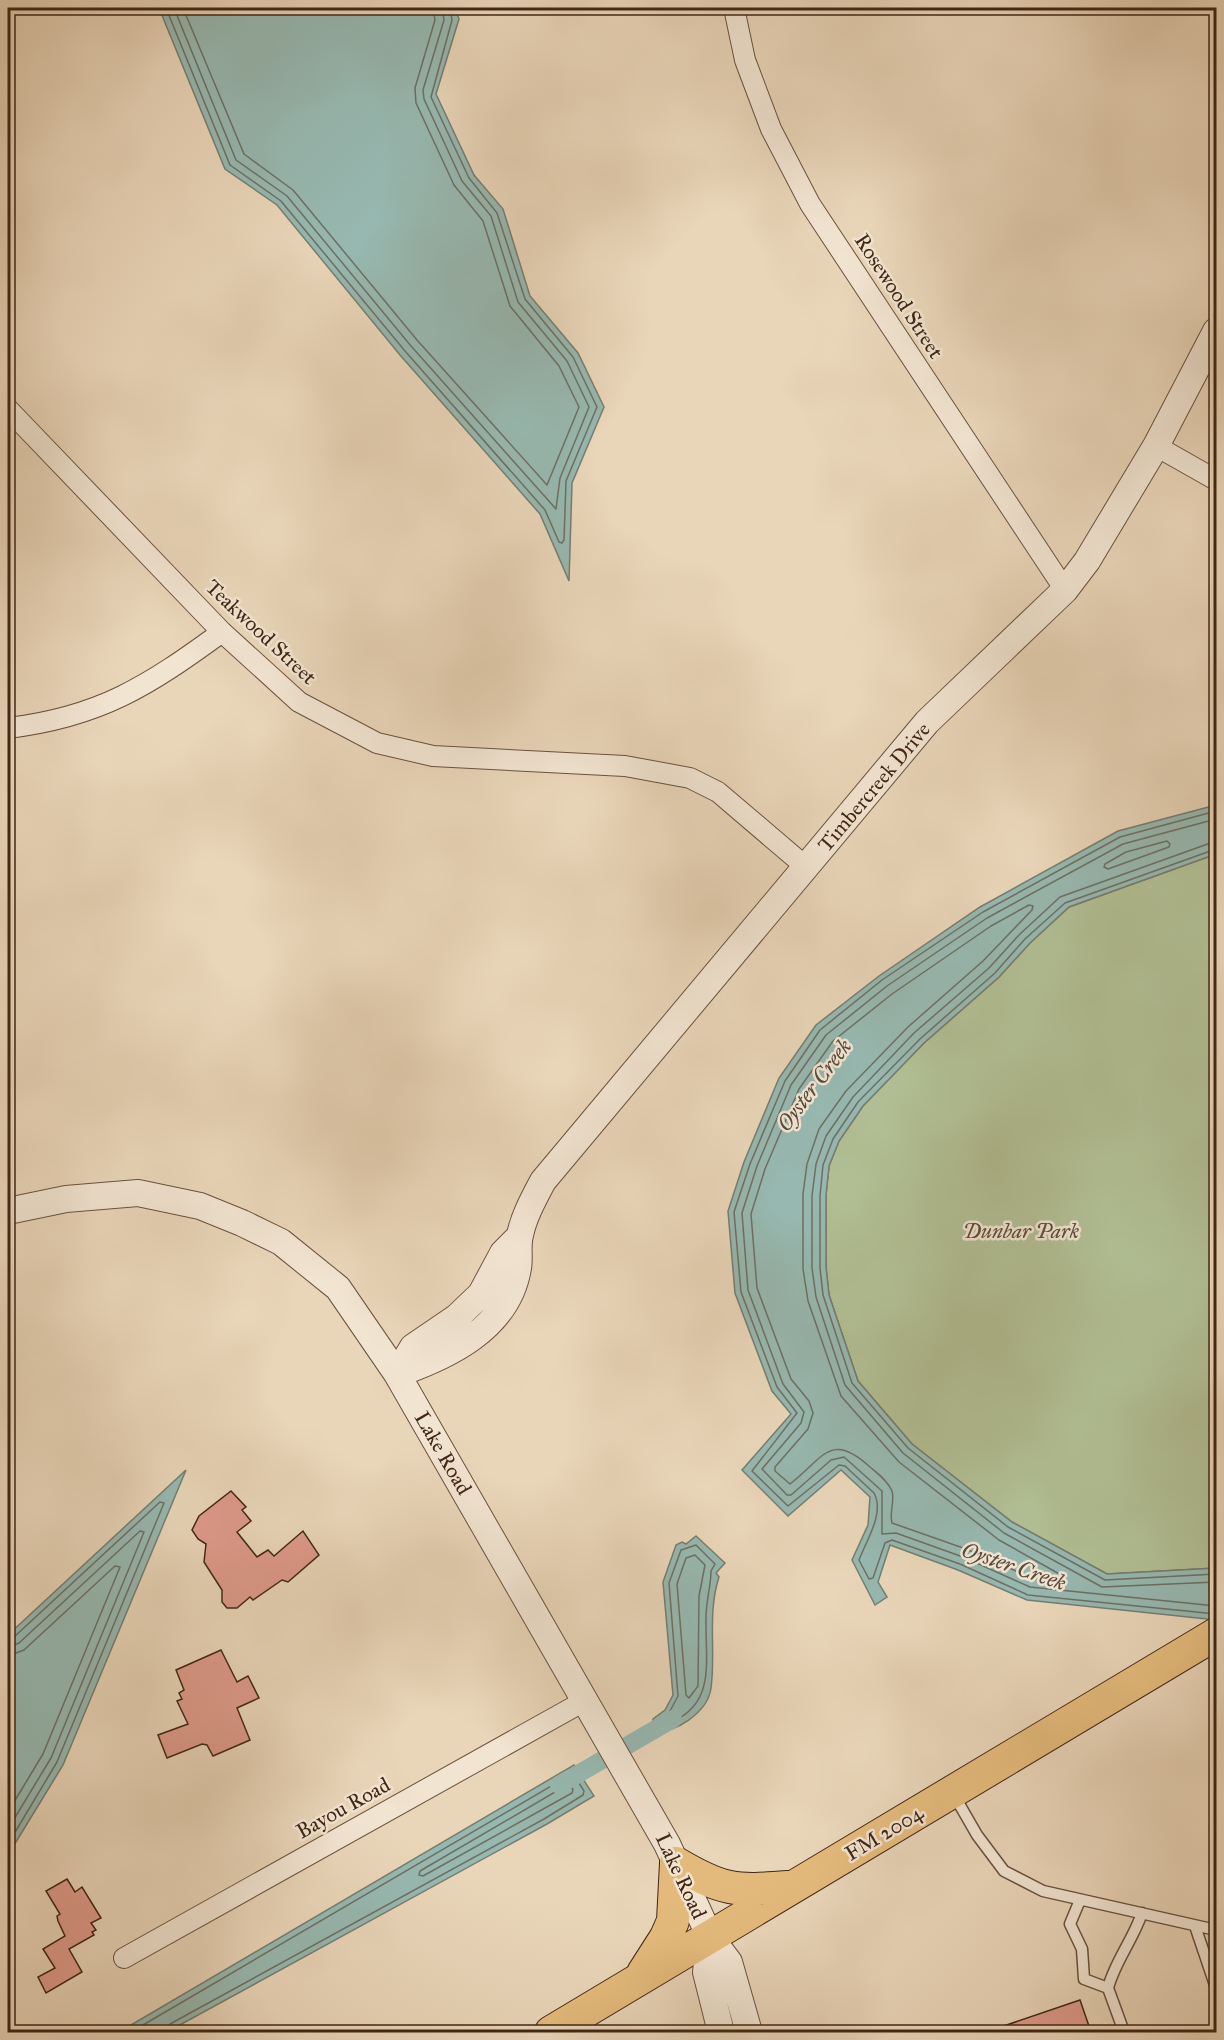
<svg xmlns="http://www.w3.org/2000/svg" width="1224" height="2040" font-family="'IM FELL Great Primer',serif">
<rect width="100%" height="100%" fill="#e9d5b8"/>
<filter id="stains"><feTurbulence type="fractalNoise" baseFrequency=".00333" numOctaves="4"/><feColorMatrix values="0 0 0 0 .2 0 0 0 0 .09 0 0 0 0 .02 0 0 0 .5 -.17"/></filter>
<radialGradient id="worn" r=".72"><stop offset=".6" stop-color="#630" stop-opacity="0"/><stop offset="1" stop-color="#630" stop-opacity=".3"/></radialGradient>
<path fill="#b1be93" stroke="#787254" stroke-width="1.5" d="M1216 854V1568L1107 1574 1012 1522 912 1444 858 1381 829 1295 826 1267V1195L829 1166 839 1141 863 1106 924 1043 999 977 1030 943 1069 907Z"/>
<path fill="#97b8b0" stroke="#747e72" stroke-width="1.5" d="M159 8H455L459 19 436 94 474 175 503 209 530 296 578 353 604 407 572 483 569 581 540 514 400 355 277 205 225 169Z
M1216 805V854L1069 907 1030 943 999 977 924 1043 863 1106 839 1141 829 1166 826 1195V1267L829 1295 858 1381 912 1444 1012 1522 1107 1574 1216 1568V1620L1027 1600 958 1570 890 1545 878 1582 887 1597 875 1605 852 1560 868 1525 870 1497 841 1470 788 1516 742 1470 791 1414 772 1391 735 1293 728 1211 744 1162 779 1078 816 1025 879 976 980 907 1118 831Z
M186 1470 63 1765 8 1855V1635Z
M696 1536 725 1563 716 1573 719 1577C707 1614 716 1651 711 1688 708 1712 674 1735 652 1732L653 1719 665 1710 673 1695 663 1582 676 1545 682 1542 686 1544Z
M574 1765 594 1796 547 1824 167 2032H119Z"/>
<g fill="none" stroke-linecap="round" stroke-linejoin="round">
<path stroke="#6c7063" stroke-width="1.5" d="M166 8 230 165 281 201 405 351 545 510 559 542 562 543 564 540 566 481 597 407 573 357 525 299 497 213 469 178 431 97 452 20 450 8
M174 8 236 160 287 196 411 346 556 509 560 478 589 407 567 361 518 302 491 216 462 181 424 99 423 90 444 20 442 8
M183 8 244 154 293 190 417 340 547 485 579 407 559 366 510 306 483 221 454 185 416 103 415 88 435 20 433 8
M1216 811 1120 837 983 912 882 980 820 1030 785 1081 750 1164 734 1212 741 1292 777 1387 797 1413 752 1471 788 1506 839 1465 845 1466 874 1493C885 1513 866 1541 859 1560L869 1579 873 1578 885 1543 892 1540 960 1564 1028 1595 1216 1614
M1216 819 1123 844 987 918 887 986 826 1035 791 1085 757 1166 742 1213 748 1290 783 1384 804 1412 801 1423 762 1469 787 1495H791L831 1460 844 1457 882 1491V1534L896 1533 963 1557 1030 1587 1216 1606
M1167 841 1170 844 1169 847 1108 869 1104 867 1105 864 1126 852Z
M1216 841 1060 897 1020 934 989 968 914 1033 853 1097 826 1136 816 1164 812 1196V1268L816 1297 845 1385 903 1453 1004 1533 1102 1587 1216 1582
M1216 849 1065 903 1025 939 995 973 920 1039 858 1102 833 1139 823 1165 820 1196V1268L823 1295 852 1383 908 1448 1008 1527 1105 1580 1216 1574
M1029 905 1033 906 1032 910 983 961 908 1027 846 1091 819 1129 807 1164 803 1194V1269L808 1301 841 1396 899 1462 999 1540 1063 1576 1061 1581 1032 1578 966 1549 892 1523C889 1513 895 1501 892 1491 888 1481 878 1474 870 1467 830 1430 823 1459 790 1484L775 1471V1467L808 1429 813 1413 809 1401 791 1379 757 1288 751 1214 765 1169 799 1089 833 1041 892 994 991 926Z
M696 1545 715 1564 711 1571C711 1586 706 1601 706 1617 705 1664 718 1708 662 1726L660 1722 669 1713 678 1696 669 1583 681 1550Z
M695 1555 705 1565 699 1596 698 1686 689 1698 686 1695 677 1584 686 1558Z
M8 1639 14 1637 160 1502 164 1503 57 1762 8 1844
M8 1647 19 1643 140 1531 144 1532 51 1758 8 1829
M8 1656 24 1650 115 1566 120 1567 43 1754 8 1812
M567 1785 573 1789 572 1793 423 1876 419 1875 420 1871Z
M131 2032 570 1775H574L584 1791 583 1795 544 1819 170 2024 166 2032"/>
<path stroke="#97b8b0" stroke-width="18" d="M559 1785 673 1719"/>
</g>
<path fill="#de9a8a" stroke="#402716" stroke-width="1.5" d="M231 1491 246 1507 242 1510 251 1521 237 1532 257 1557 268 1550 274 1556 303 1531 319 1555 288 1582 282 1580 253 1600 250 1597 237 1608H227L222 1602V1590L204 1562 206 1544 198 1539 192 1530 199 1516Z
M221 1650 237 1682 248 1676 259 1698 237 1708 250 1740 213 1756 207 1745 202 1744 167 1758 158 1735 188 1724 177 1701 182 1699 179 1693 184 1690 176 1670Z
M67 1879 75 1892 82 1887 101 1918 91 1923 96 1930 92 1932 94 1935 69 1949 82 1972 46 1993 38 1977 55 1968 43 1949 65 1936 58 1921 57 1916 60 1914 46 1891Z
M1080 2000 1091 2032H993L992 2030Z"/>
<g fill="none" stroke-linecap="round" stroke-linejoin="round">
<defs>
<path id="service" d="M954 1795 977 1835 1004 1871 1043 1891 1216 1930
M1080 1900 1070 1924 1082 1949 1084 1979 1108 1988 1124 2032
M1195 1926 1216 1988
M1108 1988C1115 1961 1133 1940 1142 1913"/>
<path id="minor" d="M734 8 745 60 771 129 810 204 1065 590
M8 409 222 632 299 702 377 743 433 756 625 766 690 778 718 792 806 867
M1156 446 1216 480
M8 728C100 717 148 686 222 632
M124 1958 586 1700"/>
<path id="tertiary" d="M8 1211 66 1199 138 1193 200 1206 242 1223 281 1242 338 1288 397 1374 667 1844 710 1937 729 1962 749 2032
M397 1374C449 1356 508 1328 518 1268 520 1257 517 1246 520 1235 524 1216 534 1198 543 1181L927 722 1065 590 1087 561 1156 446 1216 331
M397 1374 413 1347 457 1317 481 1294 503 1253 519 1237
M710 1937 706 1972 721 2032"/>
<path id="primary" d="M676 1863C723 1891 735 1891 788 1887
M643 1973 666 1937 673 1921 676 1863
M551 2032 1216 1634"/>
</defs>
<use href="#service" stroke="#6a523e" stroke-width="13"/>
<use href="#minor" stroke="#6a523e" stroke-width="22"/>
<use href="#tertiary" stroke="#6a523e" stroke-width="28"/>
<use href="#primary" stroke="#402716" stroke-width="34"/>
<use href="#service" stroke="#f1e4d1" stroke-width="10"/>
<use href="#minor" stroke="#f1e4d1" stroke-width="20"/>
<use href="#tertiary" stroke="#f1e4d1" stroke-width="26"/>
<use href="#primary" stroke="#e4ba7c" stroke-width="32"/>
</g>
<g text-anchor="middle" dominant-baseline="central" stroke-width="5" stroke-linejoin="round" paint-order="stroke">
<g font-size="21" fill="#402716" stroke="#f1e4d1">
<text transform="translate(899 296) rotate(57)">Rosewood Street</text>
<text transform="translate(261 632) rotate(43)">Teakwood Street</text>
<text transform="translate(874 787) rotate(-50)">Timbercreek Drive</text>
<text transform="translate(443 1453) rotate(60)">Lake Road</text>
<text transform="translate(343 1808) rotate(-29)">Bayou Road</text>
<text transform="translate(884 1833) rotate(-31)">FM 2004</text>
<text transform="translate(681 1876) rotate(65)">Lake Road</text>
</g>
<g font-size="21" font-style="italic" fill="#5c4d35" stroke="#f1e4d1">
<text x="1021" y="1231">Dunbar Park</text>
</g>
<g font-size="22" font-style="italic" fill="#564b3c" stroke="#f1e4d1">
<text transform="translate(814 1085) rotate(-53)">Oyster Creek</text>
<text transform="translate(1014 1566) rotate(19)">Oyster Creek</text>
</g>
</g>
<rect width="1224" height="2040" fill="none" stroke="#e9d5b8" stroke-width="30"/>
<rect x="9" y="9" width="1206" height="2022" fill="none" stroke="#402716" stroke-width="3"/>
<rect x="15" y="15" width="1194" height="2010" fill="none" stroke="#402716" stroke-width="1.5"/>
<rect width="100%" height="100%" filter="url(#stains)"/>
<rect width="100%" height="100%" fill="url(#worn)"/>
</svg>
